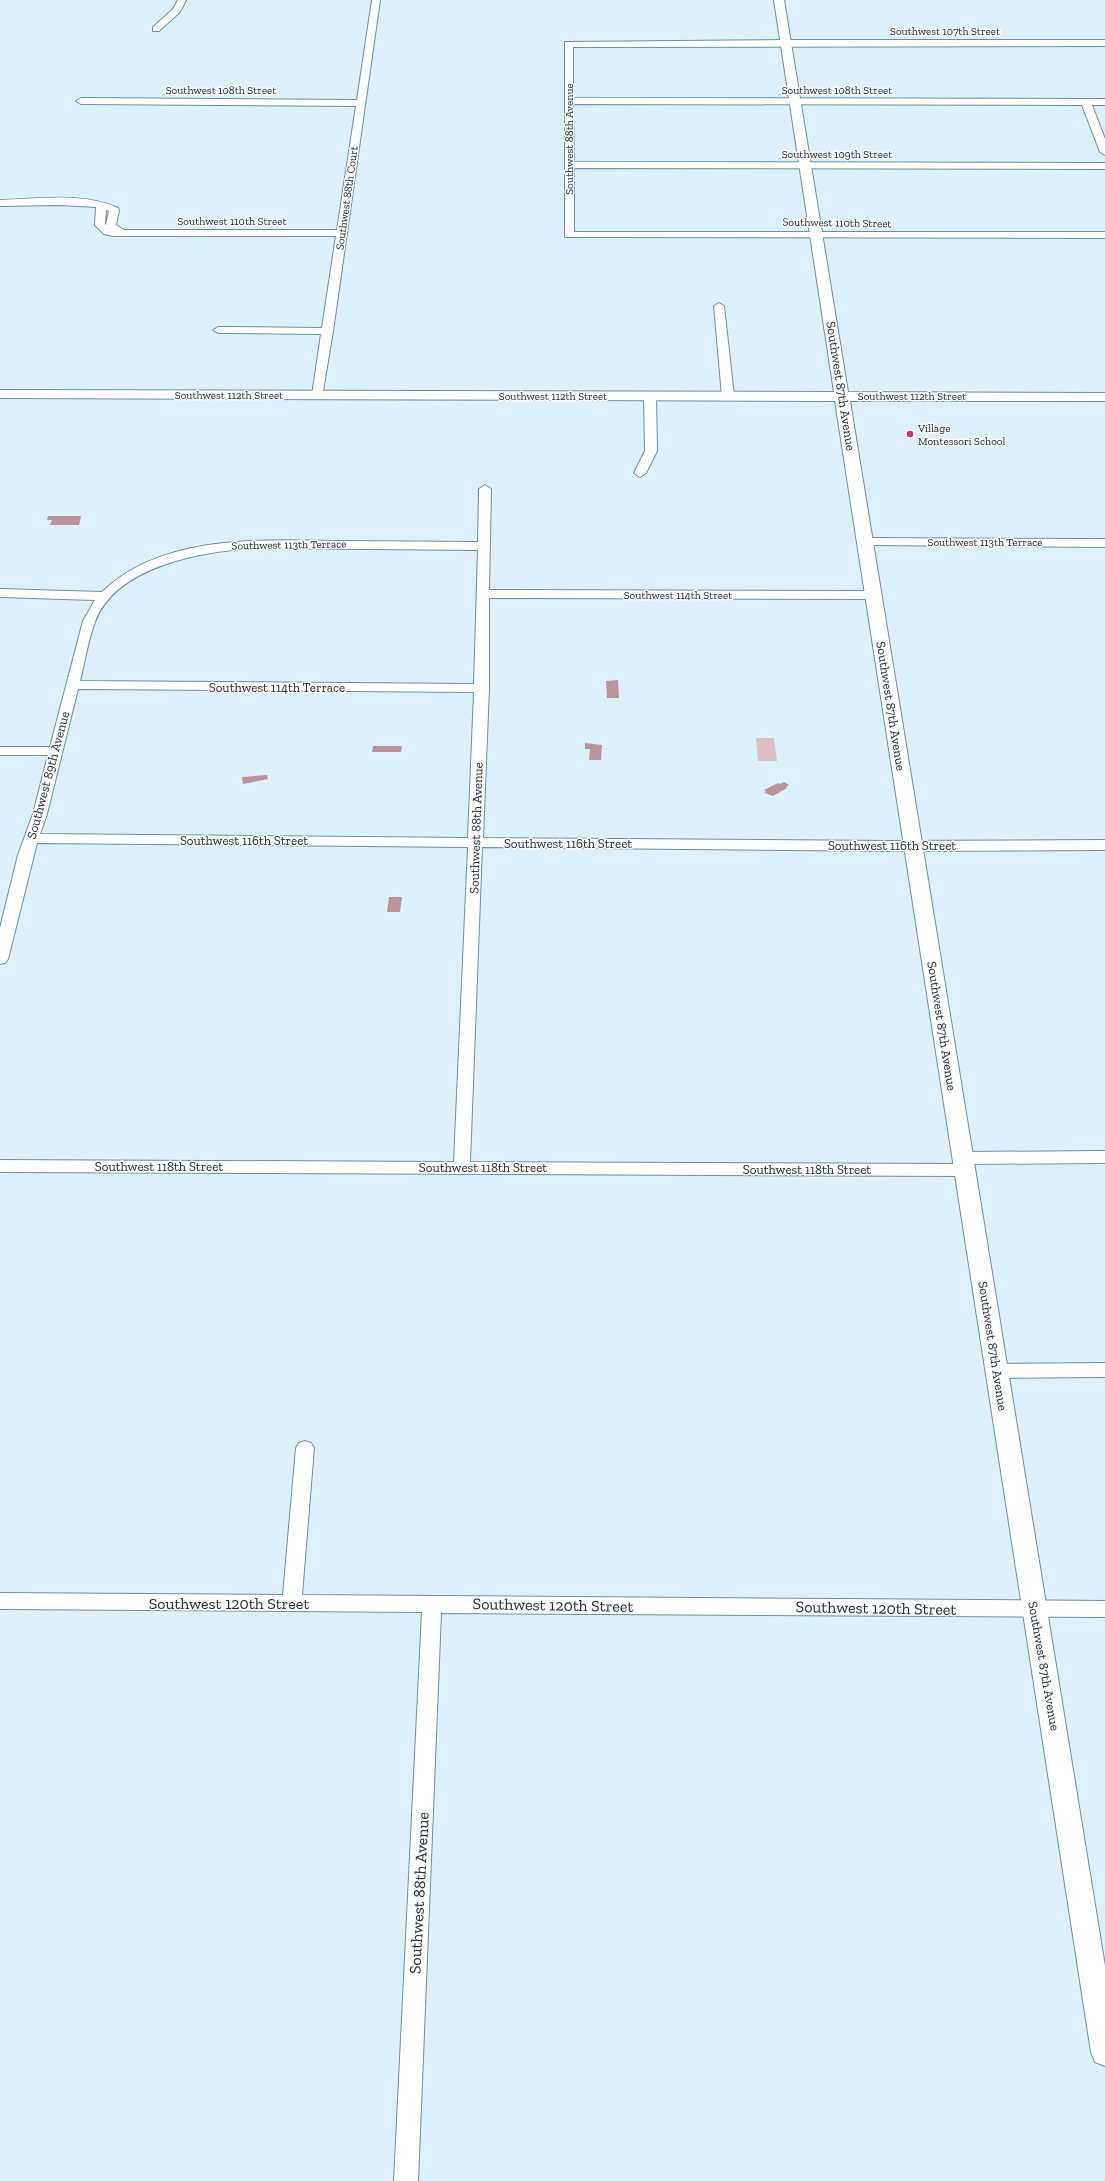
<svg xmlns="http://www.w3.org/2000/svg" width="1105" height="2181" font-family="'Zilla Slab',serif">
<rect width="100%" height="100%" fill="#dcf1fd"/>
<path fill="#dcbfc1" d="M756 738H774L777 761H758Z"/>
<path fill="#bc9497" d="M48 516H81L79 525H50L52 520H47Z
M618 680 619 698H607L606 681Z
M585 743 602 745 601 760H589L590 749H585Z
M373 746H402L401 752H372Z
M267 775 268 779 243 784 242 777Z
M784 782 789 785 786 787 787 788 773 796 764 793 766 792 764 790 778 783 780 784Z
M389 897H402L400 912H387Z"/>
<g fill="none" stroke-linecap="round" stroke-linejoin="round">
<defs>
<path id="minor" d="M178 0H186L180 12 159 31H153V27L173 9Z
M372 0H380L333 331 322 397H314L312 395 321 334 218 333 213 330 218 327 322 328 336 236H113L104 234 95 225 96 207 60 205 0 206V200C37 199 83 192 118 208L119 210 116 225 124 230H337L356 106 81 104 76 101 81 98 357 100ZM106 210 109 211 106 225 105 224Z
M786 40H1105V46L573 47V98L1105 99V105H1092L1105 139V155L1100 152 1082 105 573 104 574 162 1105 163V169L574 168V232H1105V238L565 237V42Z
M719 303 724 306 734 396 728 399 722 396 714 306Z
M650 393 656 396 657 451 646 473 640 477 634 473 645 451 644 396Z
M485 485 491 489 489 590 873 591 879 595 873 599 489 598V688L483 838 888 841 1105 840V850L888 851 482 847 470 1162 963 1164 957 1162 955 1158 957 1154 963 1152 1105 1151V1163L965 1164 971 1166 973 1170 971 1174 965 1176 0 1172V1160L454 1162 468 847 37 843 8 959 5 963 0 964V928L18 855 33 814 48 755H0V747H50L83 621 95 600 0 597V589L102 592C163 533 264 540 341 541 387 541 432 542 478 542L479 489ZM257 548 478 550 474 684 80 681C85 662 88 640 95 622 116 565 205 551 257 548ZM78 689 474 692 468 838 40 834 47 814Z
M865 538 1105 539V547L861 545 859 542Z
M1105 1363V1377L996 1378 990 1376 987 1371 990 1366 996 1364Z
M305 1441 311 1443 314 1448 302 1595 1105 1601V1617L441 1613 418 2181H394L422 1612 0 1609V1593L283 1595 296 1448 299 1443Z"/>
<path id="major" d="M774 0H784L848 392 1105 393V401H850L1105 1966V2066L1095 2062 1091 2052 835 401 0 398V390L834 392Z"/>
</defs>
<use href="#minor" stroke="#6c8ea0" stroke-width="2"/>
<use href="#major" stroke="#6c8ea0" stroke-width="2"/>
<use href="#minor" fill="#fff" fill-rule="evenodd"/>
<use href="#major" fill="#fff" fill-rule="evenodd"/>
</g>
<circle fill="#cc3c58" stroke="#fbfbfb" stroke-width="1.5" cx="910" cy="434" r="4"/>
<g text-anchor="middle" dominant-baseline="central" stroke-width="3" stroke-linejoin="round" paint-order="stroke">
<g font-size="11" fill="#202e35" stroke="#fbfbfb">
<text x="945" y="31">Southwest 107th Street</text>
<text x="221" y="90">Southwest 108th Street</text>
<text x="837" y="90">Southwest 108th Street</text>
<text transform="translate(569 139) rotate(-90)">Southwest 88th Avenue</text>
<text x="837" y="154">Southwest 109th Street</text>
<text transform="translate(347 198) rotate(-82)">Southwest 88th Court</text>
<text x="232" y="221">Southwest 110th Street</text>
<text transform="translate(837 223) rotate(1)">Southwest 110th Street</text>
<text x="229" y="395">Southwest 112th Street</text>
<text x="553" y="396">Southwest 112th Street</text>
<text x="912" y="396">Southwest 112th Street</text>
<text x="985" y="542">Southwest 113th Terrace</text>
<text transform="translate(289 545) rotate(-1)">Southwest 113th Terrace</text>
<text x="678" y="595">Southwest 114th Street</text>
</g>
<g font-size="11" fill="#202e35" stroke="#fbfbfb" text-anchor="start">
<text x="918" y="428">Village<tspan x="918" dy="13">Montessori School</tspan></text>
</g>
<g font-size="13" fill="#202e35" stroke="#fbfbfb">
<text transform="translate(841 386) rotate(81)">Southwest 87th Avenue</text>
<text x="277" y="687">Southwest 114th Terrace</text>
<text transform="translate(891 706) rotate(81)">Southwest 87th Avenue</text>
<text transform="translate(48 775) rotate(-75)">Southwest 89th Avenue</text>
<text transform="translate(476 828) rotate(-88)">Southwest 88th Avenue</text>
<text x="244" y="840">Southwest 116th Street</text>
<text x="568" y="843">Southwest 116th Street</text>
<text x="892" y="845">Southwest 116th Street</text>
<text transform="translate(942 1026) rotate(81)">Southwest 87th Avenue</text>
<text x="159" y="1166">Southwest 118th Street</text>
<text x="483" y="1167">Southwest 118th Street</text>
<text x="807" y="1169">Southwest 118th Street</text>
<text transform="translate(993 1346) rotate(81)">Southwest 87th Avenue</text>
<text transform="translate(1044 1666) rotate(80)">Southwest 87th Avenue</text>
</g>
<g font-size="16" fill="#202e35" stroke="#fbfbfb">
<text x="229" y="1603">Southwest 120th Street</text>
<text transform="translate(553 1605) rotate(1)">Southwest 120th Street</text>
<text transform="translate(876 1608) rotate(1)">Southwest 120th Street</text>
<text transform="translate(419 1893) rotate(-87)">Southwest 88th Avenue</text>
</g>
</g>
</svg>
